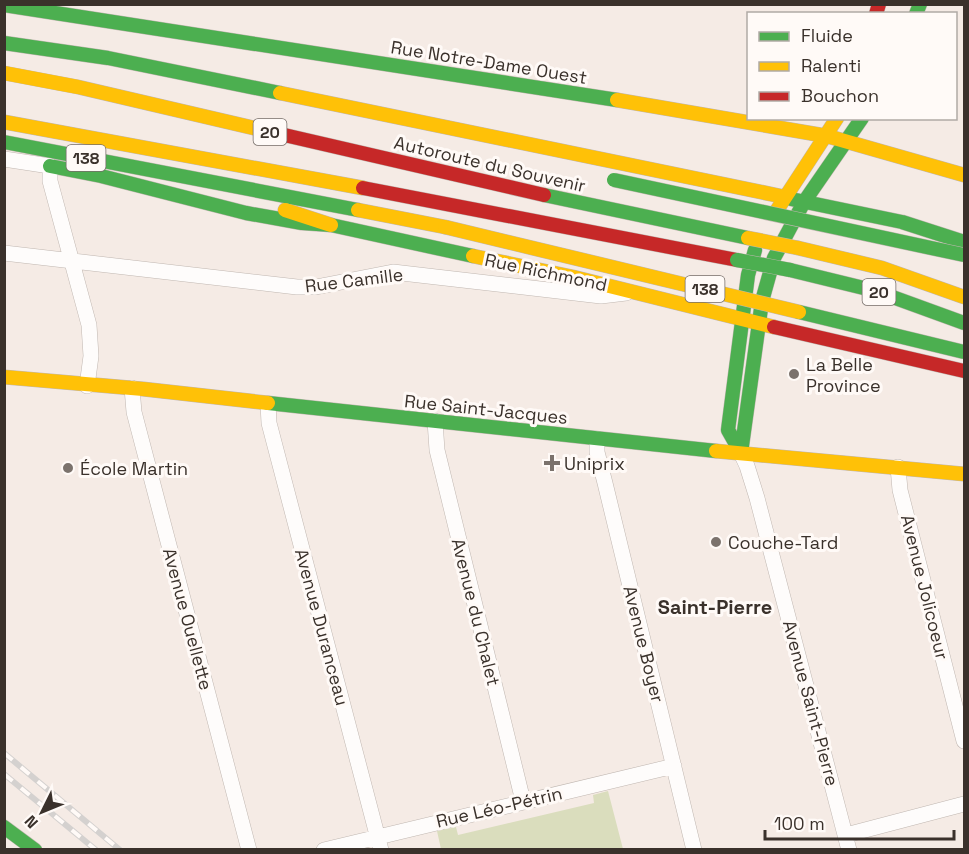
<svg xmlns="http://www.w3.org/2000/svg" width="969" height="854" font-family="'Space Grotesk',sans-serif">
<rect width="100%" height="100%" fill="#f5ebe5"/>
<path fill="#daddbd" d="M608 791 623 849H441L437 831 456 827 458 835 594 803 593 795Z"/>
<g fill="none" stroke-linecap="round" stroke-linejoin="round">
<defs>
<path id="street" d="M4 159 50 166V181L89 325 91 356 87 386
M4 253 297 287H316L393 272 601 296 626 293
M132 388 134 412 249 850
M268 404 269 423 381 850
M435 421 437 450 523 801
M597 439V452L605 483 694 850
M741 453 747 466 757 498 849 850
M898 467 900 490 964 741
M846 835 964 804
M324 850 674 766"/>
<path id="fast" d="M4 5 617 100
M916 14 920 4
M4 43 108 58 280 93
M4 142 358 210
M50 166 101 176 246 213 302 223 331 225 473 256
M544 195 748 238
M791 199 902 222 964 242
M790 270 876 291 964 323
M268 403 716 451
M741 453 728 430 748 275 755 250
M741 453 762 301 774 258 804 202 862 118
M4 827 35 850"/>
<path id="slow" d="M4 73 78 87 267 131
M280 93 785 197
M617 100 827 136 964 175
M4 122 363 188
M285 210 331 225
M358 210 445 227
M777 210 837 118
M798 248 882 268 964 297
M473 256 573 277 774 327
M4 377 143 389 268 403
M716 451 964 474"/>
<path id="jam" d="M876 14 879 4
M267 131 544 195
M363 188 737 260
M774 327 964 371"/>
</defs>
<use href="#street" stroke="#c0b7b1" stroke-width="16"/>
<use href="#fast" stroke="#c0b7b1" stroke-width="15"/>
<use href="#slow" stroke="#c0b7b1" stroke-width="15"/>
<use href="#jam" stroke="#c0b7b1" stroke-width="15"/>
<use href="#street" stroke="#fefcfb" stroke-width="15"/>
<use href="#fast" stroke="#4caf50" stroke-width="14"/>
<use href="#slow" stroke="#ffc107" stroke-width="14"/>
<use href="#jam" stroke="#c62828" stroke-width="14"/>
<defs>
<path id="rail" d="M4 753 120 850
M4 774 96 850"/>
</defs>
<use href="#rail" stroke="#d4d1cf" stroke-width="6"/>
<use href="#rail" stroke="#fffaf7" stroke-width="4" stroke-dasharray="11" stroke-linecap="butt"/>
<defs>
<path id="fast-bridge" d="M614 180 964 255
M737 260 790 270
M799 312 964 352"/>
<path id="slow-bridge" d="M445 227 799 312
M748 238 798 248"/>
</defs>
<use href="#fast-bridge" stroke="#c0b7b1" stroke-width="15" stroke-linecap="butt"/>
<use href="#slow-bridge" stroke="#c0b7b1" stroke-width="15" stroke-linecap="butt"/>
<use href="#fast-bridge" stroke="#4caf50" stroke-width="14"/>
<use href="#slow-bridge" stroke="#ffc107" stroke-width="14"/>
</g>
<g fill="#7b726c" stroke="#fffaf7" stroke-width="2">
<circle cx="794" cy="374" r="6"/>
<path d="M549 454h6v6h6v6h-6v6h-6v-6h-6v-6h6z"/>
<circle cx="68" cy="468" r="6"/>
<circle cx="716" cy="542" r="6"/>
</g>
<g text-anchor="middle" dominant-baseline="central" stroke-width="6" stroke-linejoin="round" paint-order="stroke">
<g fill="#fffaf7" stroke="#756d68" stroke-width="1.5">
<rect x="253.5" y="119" width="33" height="26" rx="4.5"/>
<rect x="66.5" y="145" width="39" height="26" rx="4.5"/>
<rect x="685.5" y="276" width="39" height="26" rx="4.5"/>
<rect x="862.5" y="279" width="33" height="26" rx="4.5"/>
</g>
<g font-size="16" font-weight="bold" fill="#3a312b">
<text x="270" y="132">20</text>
<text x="86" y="158">138</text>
<text x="705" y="289">138</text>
<text x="879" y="292">20</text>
</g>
<g font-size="18" fill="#3a312b" stroke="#fffaf7">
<text transform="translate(489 62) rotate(9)">Rue Notre-Dame Ouest</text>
<text transform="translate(490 164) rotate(13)">Autoroute du Souvenir</text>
<text transform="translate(546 272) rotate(12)">Rue Richmond</text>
<text transform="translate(354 280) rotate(-7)">Rue Camille</text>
<text transform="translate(486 409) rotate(6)">Rue Saint-Jacques</text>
<text transform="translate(925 587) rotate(76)">Avenue Jolicoeur</text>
<text transform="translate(476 612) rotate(76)">Avenue du Chalet</text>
<text transform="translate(188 619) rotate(75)">Avenue Ouellette</text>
<text transform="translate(322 627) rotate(75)">Avenue Duranceau</text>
<text transform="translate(644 644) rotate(76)">Avenue Boyer</text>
<text transform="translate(811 703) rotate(75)">Avenue Saint-Pierre</text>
<text transform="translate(499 807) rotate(-13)">Rue Léo-Pétrin</text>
</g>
<g font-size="18" fill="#3a312b" stroke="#fffaf7" text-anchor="start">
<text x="806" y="364">La Belle<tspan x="806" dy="21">Province</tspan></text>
<text x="564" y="463">Uniprix</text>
<text x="80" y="468">École Martin</text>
<text x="728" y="542">Couche-Tard</text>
</g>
<g font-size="20" font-weight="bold" fill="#3a312b" stroke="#fffaf7">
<text x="715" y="607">Saint-Pierre</text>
</g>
</g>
<rect width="969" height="854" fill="none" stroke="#3a312b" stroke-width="12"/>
<rect x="747" y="12" width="210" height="108" fill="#fffaf7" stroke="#b0aaa5" stroke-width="1.5"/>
<rect x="759" y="32" width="30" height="9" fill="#4caf50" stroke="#b0aaa5" stroke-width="1.5"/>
<text x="801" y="42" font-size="18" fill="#3a312b">Fluide</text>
<rect x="759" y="62" width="30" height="9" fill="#ffc107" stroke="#b0aaa5" stroke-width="1.5"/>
<text x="801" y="72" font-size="18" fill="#3a312b">Ralenti</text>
<rect x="759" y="92" width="30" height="9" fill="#c62828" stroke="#b0aaa5" stroke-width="1.5"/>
<text x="801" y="102" font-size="18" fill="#3a312b">Bouchon</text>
<g transform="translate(42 812) rotate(227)" stroke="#fffaf7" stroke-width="4.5" paint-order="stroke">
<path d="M0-4.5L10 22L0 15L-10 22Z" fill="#3a312b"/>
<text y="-9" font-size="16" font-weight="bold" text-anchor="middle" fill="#3a312b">N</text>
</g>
<path d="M765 830v9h189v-9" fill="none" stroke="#3a312b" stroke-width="3"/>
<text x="774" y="830" font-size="18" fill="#3a312b" stroke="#fffaf7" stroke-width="4.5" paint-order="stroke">100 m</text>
</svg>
